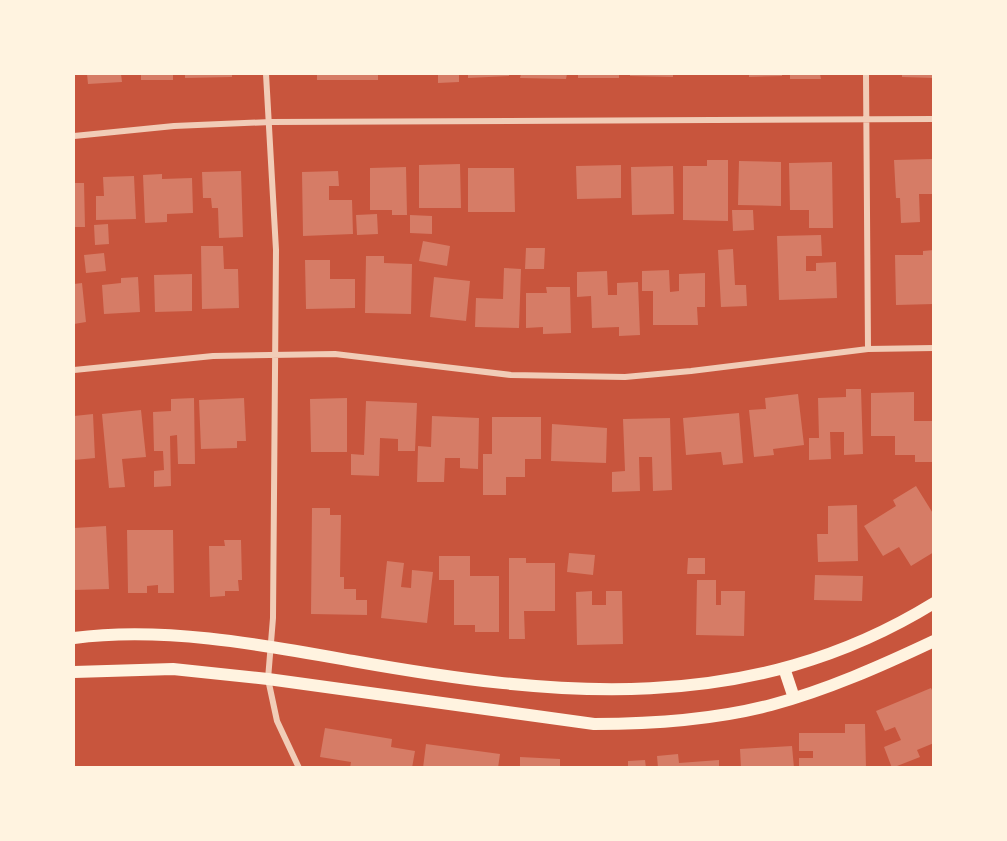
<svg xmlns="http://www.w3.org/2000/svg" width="1007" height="841" font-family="Raleway,sans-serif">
<rect width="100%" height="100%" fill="#c8553d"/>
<path fill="#d67c66" d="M87 74H121L122 82 88 84Z
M141 74H173V80H141Z
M185 74H232V77L185 78Z
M317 74H378V80H317Z
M438 74H459V82L438 83Z
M468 74H509V76L468 78Z
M521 74H567L566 79 520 78Z
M578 74H619V78H578Z
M630 74H673V77L630 76Z
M749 74H782V76L749 77Z
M790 74H820L821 79H790Z
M902 74H934V78L902 77Z
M932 159 933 194H919L920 222 901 223 900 198H896L894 160Z
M707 160H728V221L683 220V166H707Z
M739 161 781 162V206L738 205Z
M832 162 833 228H809V210H790L789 163Z
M460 164 461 208H419V165Z
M621 165V198L577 199 576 166Z
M673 166 674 214 632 215 631 167Z
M406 167 407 215H392V210H370V168Z
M468 168H514L515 212H468Z
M241 171 243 237 219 238 218 208H212L211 198H203L202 172Z
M338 171 339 186H329V200H352L353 234 303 236 302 172Z
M162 174V179L192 178 193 213 167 214V222L145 223 143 175Z
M134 176 136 219 96 220V196H104L103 177Z
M74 183H84L85 227H74Z
M732 210H753L754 230 733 231Z
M377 214 378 234 357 235 356 215Z
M410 215 432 216V234L410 233Z
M108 224 109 244 95 245 94 225Z
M821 235 822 256H806V271H816V263L836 262 837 298 779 300 777 236Z
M423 241 450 246 447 266 419 261Z
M201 246H223L224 269H238L239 308 202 309Z
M526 248H545L544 269H525Z
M733 249 735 285H746L747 306 721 307 718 250Z
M934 250V304L896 305 895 255H923V251Z
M104 253 106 271 86 273 84 255Z
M366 256H384V263L412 264 411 314 365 313Z
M305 260H330V279H355V308L306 309Z
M504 268 521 269 519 328 475 327 476 298 503 299Z
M669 270 670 292 679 291V274L705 273V307H697L698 325H653V291H642V271Z
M607 271 608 295H617V283L638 282 640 335 619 336V327L592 328 591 296 577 297V272Z
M192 274V311L155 312 154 275Z
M138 277 140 312 104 314 102 285 121 283V278Z
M434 277 470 281 466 321 430 317Z
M82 283 86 322 74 324V284Z
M546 287H570L571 333 543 334V327L526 328V293H547Z
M846 389H861L863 454 844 455V432H830L831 459 809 460V438H819L818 398 846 397Z
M914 392V421H934V462H915V455H895V436H871V393Z
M798 394 804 445 773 449 774 455 754 457 749 410 766 409 765 398Z
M194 398 195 464H178L177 435 170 436 171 486 154 487V471L164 470 163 451H154L153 412 171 411V399Z
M244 398 246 441H237V448L201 449 199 400Z
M347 398V452H311L310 399Z
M366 401 417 403 415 451H398V439L380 438 379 476 351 475V454L364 455Z
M141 410 146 457 122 459 125 487 109 488 102 414Z
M739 413 743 463 723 465 721 452 686 455 683 418Z
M93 414 95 458 74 460V416Z
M432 416 479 418 478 469 460 468V458H445L444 482H417L418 446 431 447Z
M492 417H541V459H525V477H506V495H483V454H492Z
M670 418 672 490 653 491 652 457H639L640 491 612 492V472L625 471 623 419Z
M552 424 607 428 606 463 551 461Z
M916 486 934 515V552L911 566 899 547 883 556 864 526 896 506 893 500Z
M857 505 858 561 818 562 817 534H828V506Z
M312 508H330V515H341L340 577H344V589H356V600H367V615L311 614Z
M106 526 109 589 74 590V528Z
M127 530H173L174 593H158V585L147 586V593H128Z
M224 540H241L242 580H238L239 591H225V596L210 597 209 546H225Z
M569 553 595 555 593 575 567 572Z
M439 556H470V576H499V632H475V625H454V580H439Z
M509 558H526V563H555V611H524L525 639H509Z
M688 558H705V574H687Z
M387 561 404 563 401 587 411 588 412 570 433 572 427 623 381 618Z
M815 575 863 576 862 601 814 600Z
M697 580H716V605H721V591H745L744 636 696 635Z
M592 591V605H606V591H622L623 644 577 645 576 592Z
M931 688 934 694V743L917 750 920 757 892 768 884 747 901 740 895 727 885 731 876 711Z
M845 724H865L866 768H799V758H813V751H799V733H845Z
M325 728 392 739 391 747 415 751 412 768H350L351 762 320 757Z
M426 744 500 754 498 768H423Z
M792 746 794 768H741L740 749Z
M678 754 679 763 719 760V768H658L657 756Z
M520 757 560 759V768H520Z
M645 760 646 768H628V761Z"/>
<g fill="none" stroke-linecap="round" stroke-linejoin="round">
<path stroke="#f1ccb7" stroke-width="6" d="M266 74 276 250 273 618 268 679 277 721 299 768
M866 74 868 349
M74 136 174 126 271 122 934 119
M74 370 213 356 335 354 511 375 625 377 691 371 868 349 934 348"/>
<path stroke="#fff3e0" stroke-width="12" d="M74 638C164 626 264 645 353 661 556 697 749 717 934 603
M784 668 794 698
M74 672 173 669 268 679 594 724C653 724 714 720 771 705 827 690 881 666 934 641"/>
</g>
<rect width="1007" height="841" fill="none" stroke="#fff3e0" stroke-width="150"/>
</svg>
